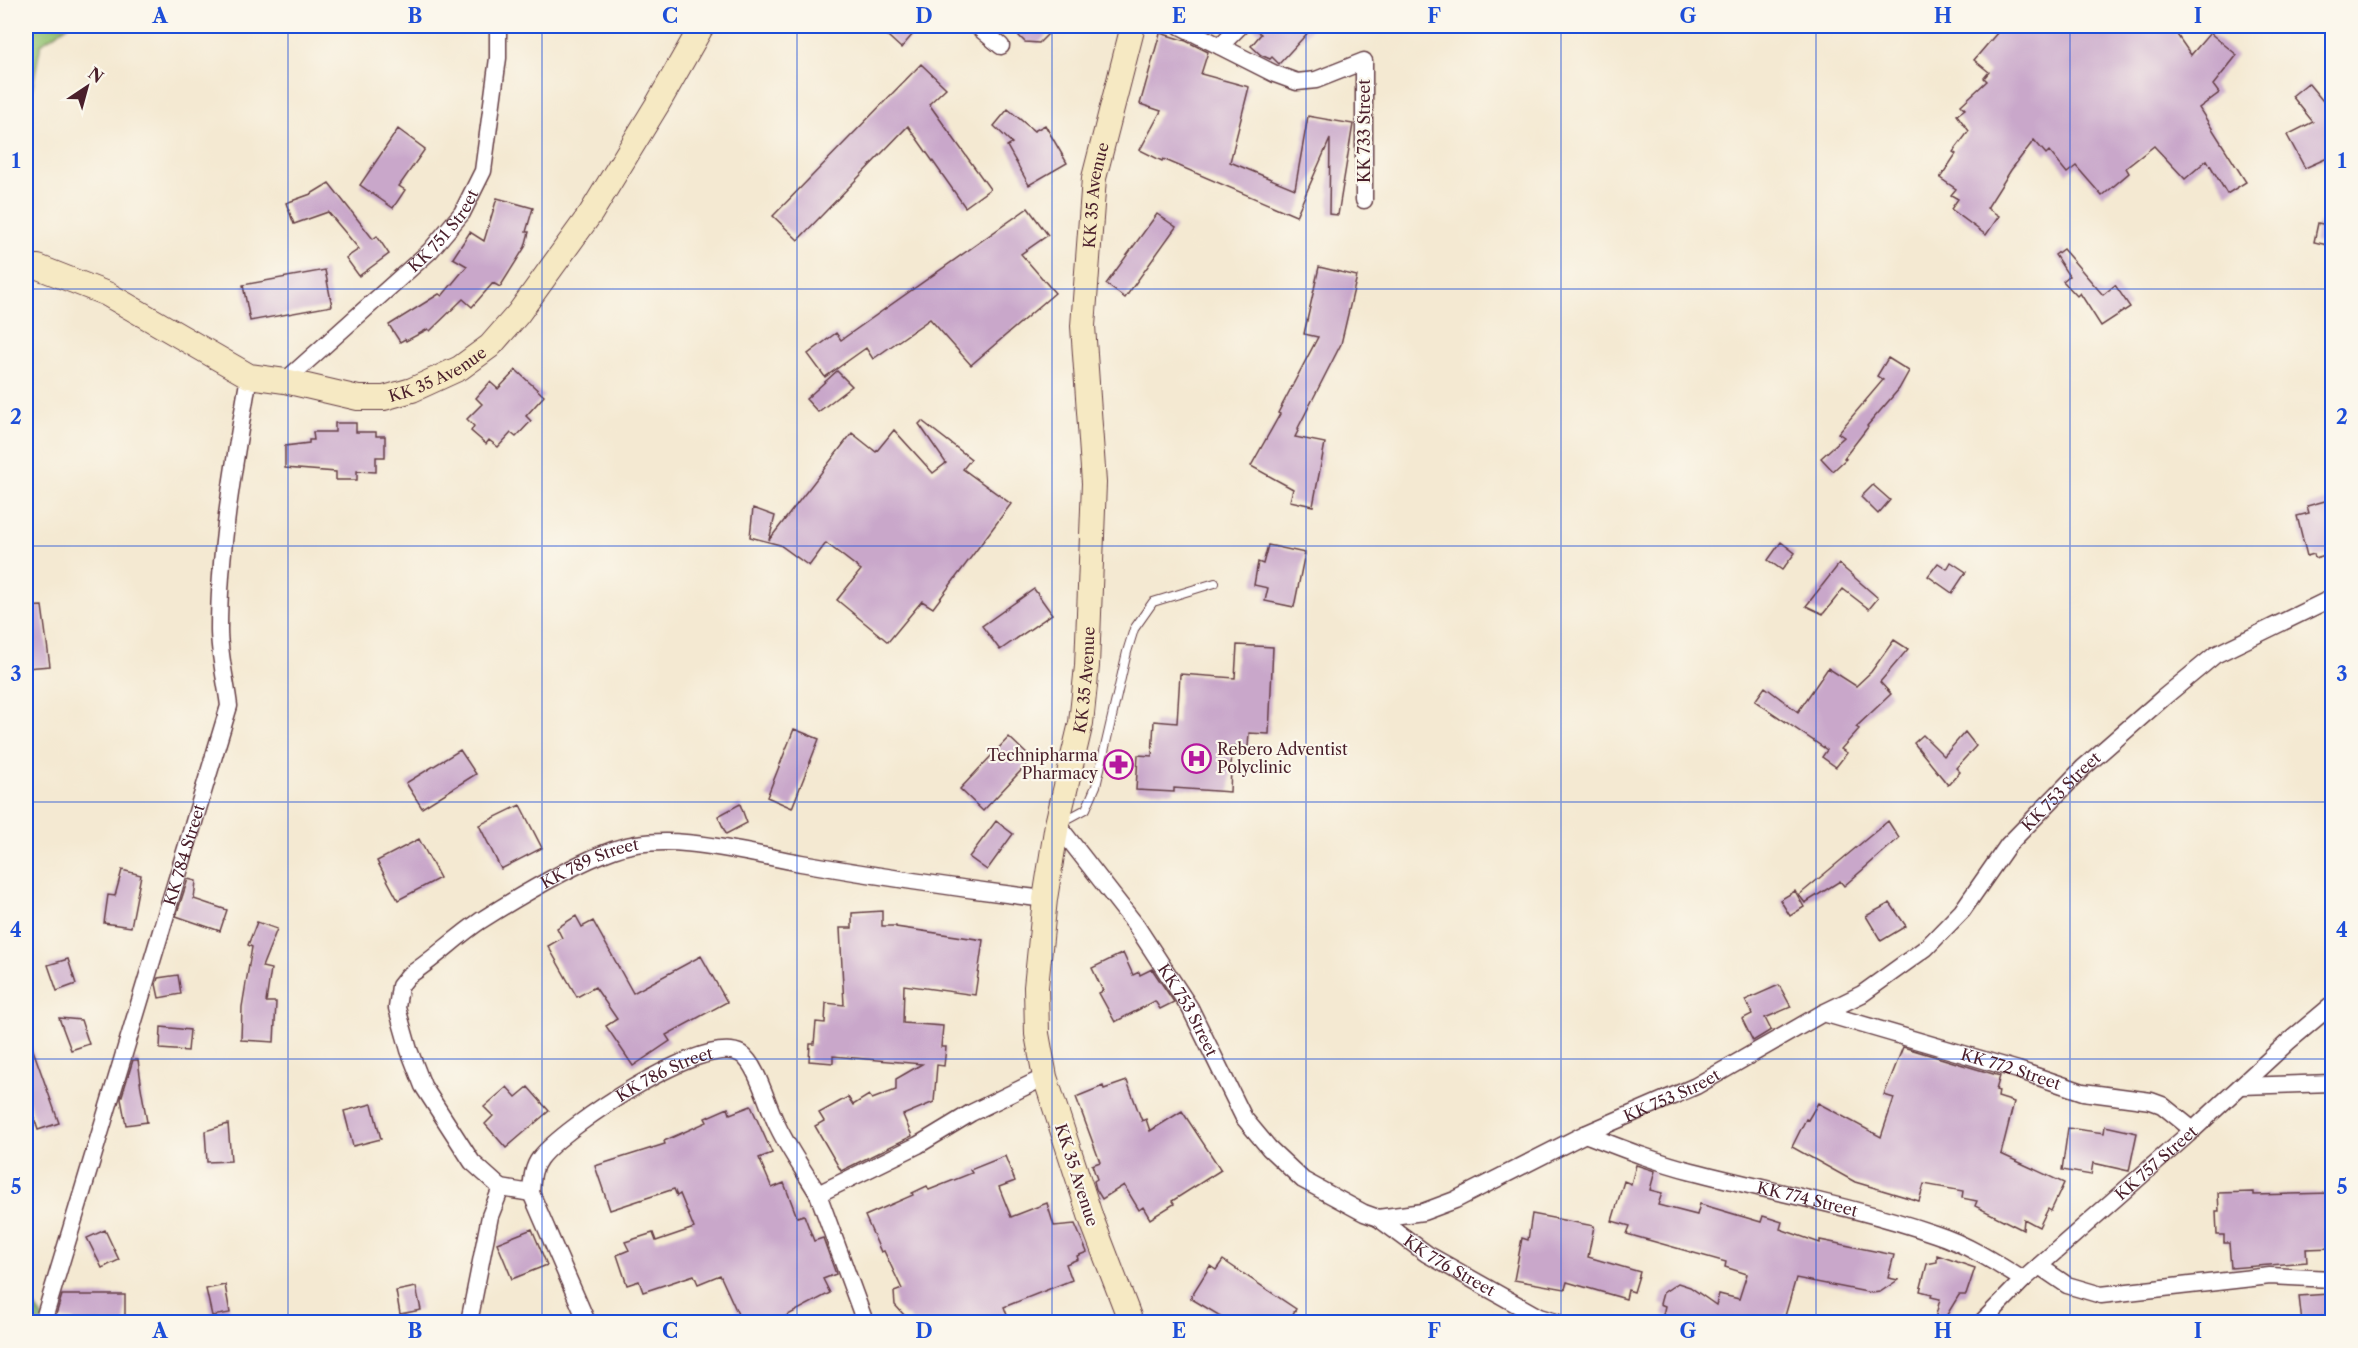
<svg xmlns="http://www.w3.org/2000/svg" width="2358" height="1348" font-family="'Libre Caslon Text',serif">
<rect width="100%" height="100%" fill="#fbf7ec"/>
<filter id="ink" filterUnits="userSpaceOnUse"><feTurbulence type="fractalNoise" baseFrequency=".0167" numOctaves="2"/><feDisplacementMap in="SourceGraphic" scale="12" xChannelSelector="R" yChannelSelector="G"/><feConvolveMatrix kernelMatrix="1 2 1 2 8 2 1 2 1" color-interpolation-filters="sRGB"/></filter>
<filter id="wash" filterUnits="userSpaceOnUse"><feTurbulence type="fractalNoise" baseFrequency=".008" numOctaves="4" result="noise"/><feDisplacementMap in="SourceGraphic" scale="24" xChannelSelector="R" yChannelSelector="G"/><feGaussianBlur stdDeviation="1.35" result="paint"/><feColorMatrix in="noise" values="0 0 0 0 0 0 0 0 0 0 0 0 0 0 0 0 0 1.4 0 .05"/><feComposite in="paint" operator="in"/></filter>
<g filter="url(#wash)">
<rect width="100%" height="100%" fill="#f4e9d2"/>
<path fill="#92c271" stroke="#6e704e" stroke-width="1.5" d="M26 26H68L41 44 31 95 26 100Z"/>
<path fill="#75a863" stroke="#606447" stroke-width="1.5" d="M34 1306 46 1322H26V1307Z"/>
<g id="blocks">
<path fill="#c9a7ca" d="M877 26H920L901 48Z
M1009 26H1056L1039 43 1025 42Z
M1251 26H1314L1279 64 1272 57 1270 59 1261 55 1251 46 1261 34Z
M2003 26H2171L2191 55 2210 33 2237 55 2213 85 2219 93 2199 108 2246 182 2227 194 2207 160 2185 179 2154 146 2126 168 2129 173 2102 196 2076 166 2067 173 2049 151 2046 154 2034 140 2011 170 1987 208 1999 216 1986 235 1951 209 1958 199 1951 195 1956 189 1940 178 1956 154 1953 152 1969 131 1957 115 1965 109 1961 105 1987 81 1984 78 1989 72 1974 60Z
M1160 33 1186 41 1208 52 1201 74 1249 87 1230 162 1295 189 1308 116 1353 124 1338 215 1329 214 1330 139 1296 216 1163 159 1162 161 1140 150 1161 111 1140 104Z
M921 64 946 88 929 104 990 189 965 207 908 126 798 240 773 216Z
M2308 83 2332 112V156L2305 168 2287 135 2313 122 2292 96Z
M1008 109 1034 131 1045 125 1067 163 1029 185 1007 146 1012 143 994 126Z
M398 129 425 149 399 186 405 190 393 208 360 185Z
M329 183 373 239 377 236 389 254 359 276 346 258 359 249 328 212 294 224 286 203 311 194Z
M497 198 533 208 526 232H529L525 247 500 287 493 283 472 307 463 299 430 331 428 329 406 341 405 339 400 342 389 325 439 294 442 296 467 266 453 258 470 232 484 241Z
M1028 208 1048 235 1021 254 1055 293 971 365 930 319 873 359 866 348 825 377 808 354 836 333 841 340Z
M1157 214 1176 227 1125 298 1106 284Z
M2318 223 2332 226V246L2314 242Z
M2063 249 2103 295 2115 285 2130 307 2101 326 2080 293 2077 296 2063 281 2069 276 2055 255Z
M1319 267 1357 276 1341 344 1298 428 1299 429 1295 437 1325 443 1313 506 1290 501 1293 489 1251 466 1280 414 1278 413 1318 337 1304 334Z
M325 270 332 306 250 321 243 285Z
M1888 358 1909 371 1899 389 1867 426 1868 427 1844 458 1846 459 1833 471 1821 458 1844 437 1838 433 1883 380 1877 376Z
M516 370 544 396 526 416 531 421 516 437 511 433 498 447 489 440 486 444 471 431 474 426 467 419 482 404 476 398 490 382 498 389Z
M837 371 852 386 818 412 806 399Z
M922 421 971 459 963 469 1011 504 933 608 922 601 888 642 837 600 861 570 826 543 809 566 780 545 750 537 753 508 775 516 769 540 852 433 876 452 894 430 933 473 946 463 919 424Z
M335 423H356V432H376V436H385V457H376V472L357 471V480H336V472L285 468V446L309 443V440H314L313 432H335Z
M1873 485 1890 500 1878 514 1861 497Z
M2332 499V553L2315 558 2314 554 2307 556 2297 516 2309 513 2307 506Z
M1781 542 1795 553 1782 570 1768 560Z
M1268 545 1305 553 1294 607 1265 601 1268 588 1254 585 1258 562 1263 564Z
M1951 562 1966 572 1952 593 1928 576 1938 563 1947 569Z
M1839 564 1878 598 1869 609 1843 589 1823 614 1806 606Z
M1034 589 1052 614 1000 650 982 626Z
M42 606 50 666 26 668V607Z
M1894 640 1908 649 1880 682 1891 694 1856 727 1859 729 1841 749 1847 753 1836 767 1822 757 1827 750 1755 701 1765 687 1798 712 1828 668 1856 686 1871 672Z
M1237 645 1273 647 1269 734 1249 733 1248 747 1232 746 1230 792 1174 788V792L1136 790 1138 755 1152 756 1154 721 1177 723 1180 674 1235 678Z
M794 729 819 739 792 808 767 797Z
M1965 732 1976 746 1956 768 1960 772 1948 785 1914 743 1923 735 1944 756Z
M1009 737 1032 759 983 811 960 789Z
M460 750 476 774 422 808 406 783Z
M740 804 747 823 726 834 718 816Z
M520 805 542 848 501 869 479 825Z
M996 821 1013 834 987 870 969 857Z
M1888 821 1899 838 1844 886 1840 881 1805 903 1799 895Z
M419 839 440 878 398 900 377 861Z
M122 870 141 875 131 927 104 923 108 895 115 896Z
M188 879 196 881 194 899 227 910 220 931 176 916Z
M1795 891 1804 907 1790 916 1780 900Z
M1890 903 1906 926 1881 941 1866 916Z
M882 911V926H896V927L983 940 975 995 904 985 903 1023 943 1026 941 1047H946L944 1066 937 1065 934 1102 903 1115 912 1136 841 1171 815 1126 824 1121 819 1113 848 1097 853 1105 869 1095 872 1099 896 1090V1079L922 1064 833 1056V1063L809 1061 810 1044H814L816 1022 825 1023 826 1003 844 1005 840 928H852V913Z
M576 916 582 927 593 921 633 993 701 956 727 1002 666 1035 670 1041 633 1066 606 1026 617 1019 595 987 577 997 548 946 562 938 557 928Z
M257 922 277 929 262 967 271 969 266 1002H276L274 1042 241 1040 242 1007 252 947 248 945Z
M1123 953 1133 975 1139 972 1140 975 1152 969 1174 1002 1160 1009 1155 1001 1115 1022 1099 993 1103 991 1092 968Z
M68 959 76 984 57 991 48 965Z
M178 975 181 994 159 998 156 984 158 978Z
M1779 985 1791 1007 1765 1018 1771 1030 1753 1041 1742 1019 1752 1014 1745 1000Z
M59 1018 81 1020 89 1044 71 1050Z
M161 1027 190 1030 188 1051 160 1049Z
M27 1033 59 1123 38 1130 26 1093Z
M1903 1047 2000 1076 1996 1090 1999 1091 1998 1097 2014 1102 2001 1154 2064 1183 2051 1211 2048 1209 2039 1227 2024 1219 2023 1230 1975 1206 1977 1201 1962 1198 1963 1191 1924 1184 1919 1201 1855 1182 1792 1147 1806 1119 1808 1120 1818 1103 1881 1137 1894 1098 1884 1095Z
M133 1060H138L141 1082H140L147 1122 126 1125 121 1099Z
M1127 1081 1142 1121 1146 1119 1150 1131 1182 1111 1221 1170 1172 1201 1174 1204 1150 1219 1143 1207 1139 1210 1124 1185 1102 1199 1096 1189 1094 1181 1097 1179 1092 1165 1100 1162 1076 1097 1103 1086 1104 1089Z
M507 1087 516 1097 528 1087 549 1111 506 1148 485 1124 493 1116 484 1107Z
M372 1104 381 1139 353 1146 344 1111Z
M751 1106 772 1153 759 1158 772 1188 784 1183 797 1217 804 1215 814 1241 823 1238 836 1274 823 1279 830 1293 786 1316 789 1323H742L720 1275 698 1284 694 1275 643 1292 639 1281 627 1285 617 1255 629 1250 625 1242 653 1233 656 1241 694 1228 680 1194 677 1196 674 1189 610 1210 595 1166 665 1144 664 1141 707 1122 705 1118 728 1108 730 1114Z
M228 1124 231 1161 207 1162 205 1131Z
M2105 1126 2137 1133 2129 1171 2093 1163 2091 1175 2062 1170 2068 1128 2104 1133Z
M1005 1156 1015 1181 999 1187 1011 1217 1047 1203 1054 1226 1075 1224 1087 1252 1077 1256 1078 1259 1066 1264 1072 1280 1004 1307 1010 1323 911 1321 910 1317 905 1316 895 1305 894 1292 902 1289 884 1251 881 1252 865 1216 913 1195 912 1193 927 1186 929 1190 972 1173 970 1170Z
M1636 1165 1655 1171 1650 1190 1662 1193 1658 1205 1697 1215 1700 1204 1761 1222 1763 1216 1782 1222 1780 1229 1820 1243V1240L1894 1255 1888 1278 1898 1280 1880 1292 1872 1293 1796 1278 1783 1323H1703L1663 1315 1665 1306 1660 1304 1663 1293 1678 1283 1690 1287 1716 1305 1719 1294 1739 1299 1747 1274 1725 1267 1726 1262 1627 1234 1630 1226 1612 1221 1624 1181 1631 1184Z
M2254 1192V1195L2332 1193V1248L2306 1249 2307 1262 2231 1268 2229 1243H2224V1235H2217L2216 1211H2219L2218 1193Z
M1532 1214 1594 1226 1588 1257 1640 1272 1634 1292 1628 1290 1626 1299 1567 1282 1565 1289 1514 1280 1522 1238 1528 1240Z
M532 1229 547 1265 512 1279 497 1243Z
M105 1230 119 1260 102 1268 87 1238Z
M1937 1255 1975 1268 1966 1295H1959L1942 1323H1934L1940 1299 1931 1297 1932 1294 1920 1291 1927 1264 1937 1262Z
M1223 1260 1296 1309 1287 1323H1232L1190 1298 1210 1266 1216 1270Z
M225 1285 230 1313 212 1316 206 1289Z
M416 1287 421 1310 400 1314 396 1291Z
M2329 1294 2331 1315 2322 1316V1323H2302L2299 1296Z
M62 1295H125V1323H74V1320L55 1318Z"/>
</g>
</g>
<g filter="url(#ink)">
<use href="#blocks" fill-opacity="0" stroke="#643d44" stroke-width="1.5"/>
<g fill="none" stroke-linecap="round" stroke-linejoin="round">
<defs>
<path id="lane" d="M1062 822 1086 809 1096 786 1127 652 1134 629 1153 602 1215 583"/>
<g id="street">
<path d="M977 26 1001 46"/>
<path d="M1180 26 1275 74 1297 82 1316 80 1364 61V200"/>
<path d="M1220 46 1240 26"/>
<path id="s1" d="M285 381 430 251 462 213 483 171 498 58V26"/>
<path id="s2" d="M1057 824 1135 924 1190 1008 1244 1118 1269 1148 1303 1180 1364 1213 1378 1218 1423 1212 1455 1200 1585 1134 1696 1086 1823 1013 1862 994 1926 948 1962 911 2008 845 2083 768 2163 698 2215 655 2332 598"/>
<path id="s3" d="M1823 1013 2018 1070 2083 1092 2151 1101 2162 1105 2193 1130"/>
<path d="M2241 1086 2332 1083"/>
<path id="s4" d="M1585 1134C1621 1148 1656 1162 1692 1171 1773 1192 1856 1207 1935 1234 1966 1244 1995 1262 2023 1280"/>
<path id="s5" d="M501 1188 472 1162 423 1086 409 1050 397 1008 400 986 408 976C433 960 455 938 480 921 518 897 571 865 613 850 668 830 745 853 801 863 882 877 963 889 1045 899"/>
<path d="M501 1188 531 1193"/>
<path id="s6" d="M531 1193C532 1181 532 1168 540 1158 563 1128 704 1032 741 1054 758 1065 768 1109 778 1127 789 1150 805 1172 818 1194L918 1145 971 1113 1045 1077"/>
<path d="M531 1193 587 1322"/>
<path d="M818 1194 865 1322"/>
<path id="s7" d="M1378 1218 1427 1254 1539 1317 1556 1322"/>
<path d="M2039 1266 2067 1285 2101 1295 2270 1276 2332 1279"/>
<path id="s8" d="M43 1322 229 706C226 681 219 655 219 629 219 545 235 459 249 376"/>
<path d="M469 1322 490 1216 501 1188"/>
<path id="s9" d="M1982 1322 2023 1280 2193 1130 2288 1042 2332 1005"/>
</g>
<g id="secondary">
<path id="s10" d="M26 268 38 267 107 294 249 376 285 381 358 398H384L412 390 460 368 490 346 518 314 591 213 657 105 702 26"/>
<path id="s11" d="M1131 1322 1091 1218 1045 1077 1037 1034 1036 987 1045 899 1057 824 1081 723 1087 666 1094 483 1083 326 1094 178 1133 26"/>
</g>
</defs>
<use href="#lane" stroke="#643d44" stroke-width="10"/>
<use href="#street" stroke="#643d44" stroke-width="19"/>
<use href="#secondary" stroke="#643d44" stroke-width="26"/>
<use href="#lane" stroke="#fff" stroke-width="8"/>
<use href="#street" stroke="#fff" stroke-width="16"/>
<use href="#secondary" stroke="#f6e9c3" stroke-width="24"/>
</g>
</g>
<path fill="none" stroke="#1d4ed8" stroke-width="1.5" stroke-opacity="0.55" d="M288 26V1322M542 26V1322M797 26V1322M1052 26V1322M1306 26V1322M1561 26V1322M1816 26V1322M2070 26V1322M26 289H2332M26 546H2332M26 802H2332M26 1059H2332"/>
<defs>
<symbol id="hospital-ring" viewBox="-11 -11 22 22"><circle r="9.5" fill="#fbf7ec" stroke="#b5179e" stroke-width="1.5"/><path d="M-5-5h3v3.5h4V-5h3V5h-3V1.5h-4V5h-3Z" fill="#b5179e"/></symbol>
<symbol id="pharmacy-ring" viewBox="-11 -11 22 22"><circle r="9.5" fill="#fbf7ec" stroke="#b5179e" stroke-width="1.5"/><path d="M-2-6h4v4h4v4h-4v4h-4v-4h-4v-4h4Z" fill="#b5179e"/></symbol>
</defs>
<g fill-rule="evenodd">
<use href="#hospital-ring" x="1180" y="742" width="33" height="33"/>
<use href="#pharmacy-ring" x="1102" y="748" width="33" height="33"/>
</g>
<g text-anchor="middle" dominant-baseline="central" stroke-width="4.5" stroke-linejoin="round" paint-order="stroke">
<g font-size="16" fill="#4a1f2b" stroke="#fbf7ec">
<text transform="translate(1364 131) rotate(-90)">KK 733 Street</text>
<text stroke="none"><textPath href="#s11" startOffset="1148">KK 35 Avenue</textPath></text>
<text stroke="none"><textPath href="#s1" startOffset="219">KK 751 Street</textPath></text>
<text stroke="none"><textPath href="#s10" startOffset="446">KK 35 Avenue</textPath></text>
<text stroke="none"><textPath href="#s11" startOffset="662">KK 35 Avenue</textPath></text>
<text stroke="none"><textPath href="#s2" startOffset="1342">KK 753 Street</textPath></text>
<text stroke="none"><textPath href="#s8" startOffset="488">KK 784 Street</textPath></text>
<text stroke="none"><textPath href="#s5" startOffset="462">KK 789 Street</textPath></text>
<text stroke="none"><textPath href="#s2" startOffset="228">KK 753 Street</textPath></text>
<text stroke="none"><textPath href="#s3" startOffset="196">KK 772 Street</textPath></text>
<text stroke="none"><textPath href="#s6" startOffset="188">KK 786 Street</textPath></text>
<text stroke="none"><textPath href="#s2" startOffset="840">KK 753 Street</textPath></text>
<text stroke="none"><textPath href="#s9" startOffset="236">KK 757 Street</textPath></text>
<text transform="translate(1077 1175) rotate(72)">KK 35 Avenue</text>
<text stroke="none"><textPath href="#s4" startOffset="232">KK 774 Street</textPath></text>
<text stroke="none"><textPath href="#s7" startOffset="86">KK 776 Street</textPath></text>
</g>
<g font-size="16" fill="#4a1f2b" stroke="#fbf7ec" text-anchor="start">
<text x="1217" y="749">Rebero Adventist<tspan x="1217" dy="18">Polyclinic</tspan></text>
<text x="1098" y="755" text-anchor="end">Technipharma<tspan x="1098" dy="18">Pharmacy</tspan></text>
</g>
</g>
<rect width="2358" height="1348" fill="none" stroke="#fbf7ec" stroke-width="66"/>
<g transform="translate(87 87) rotate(36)" stroke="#fbf7ec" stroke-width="4.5" paint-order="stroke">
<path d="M0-4.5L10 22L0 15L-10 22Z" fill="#4a1f2b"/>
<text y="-9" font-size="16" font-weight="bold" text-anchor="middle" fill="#4a1f2b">N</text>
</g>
<rect x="33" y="33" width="2292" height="1282" fill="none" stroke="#1d4ed8" stroke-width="2"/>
<g font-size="20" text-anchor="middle" font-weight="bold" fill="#1d4ed8">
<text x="160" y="23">A</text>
<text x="415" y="23">B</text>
<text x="670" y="23">C</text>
<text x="924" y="23">D</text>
<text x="1179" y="23">E</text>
<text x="1434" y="23">F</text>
<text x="1688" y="23">G</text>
<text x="1943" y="23">H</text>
<text x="2198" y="23">I</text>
<text x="16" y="168">1</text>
<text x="2342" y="168">1</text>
<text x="16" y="424">2</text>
<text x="2342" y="424">2</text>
<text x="16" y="681">3</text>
<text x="2342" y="681">3</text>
<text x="16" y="937">4</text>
<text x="2342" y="937">4</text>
<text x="16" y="1194">5</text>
<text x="2342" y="1194">5</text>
<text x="160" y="1338">A</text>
<text x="415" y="1338">B</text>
<text x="670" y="1338">C</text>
<text x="924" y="1338">D</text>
<text x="1179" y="1338">E</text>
<text x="1434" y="1338">F</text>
<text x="1688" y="1338">G</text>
<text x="1943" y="1338">H</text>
<text x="2198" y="1338">I</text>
</g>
</svg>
